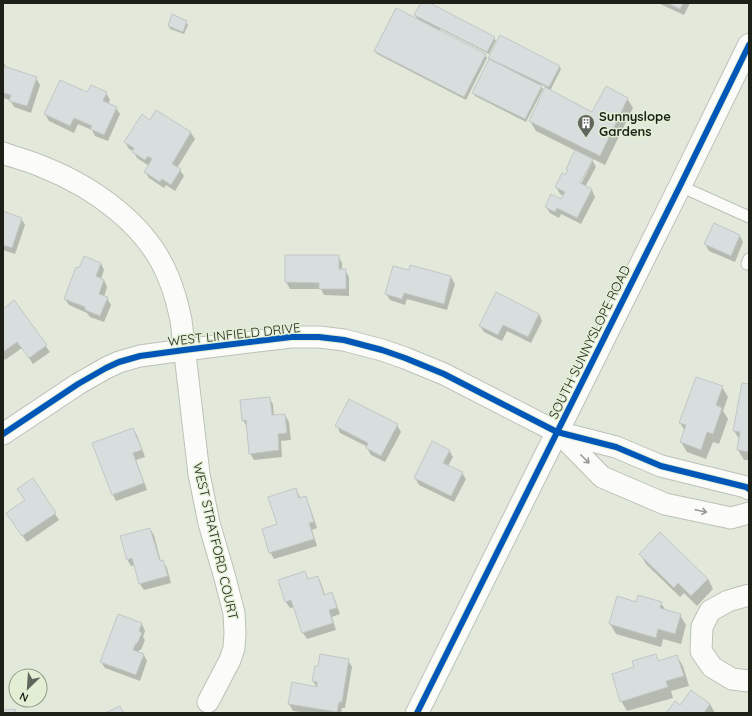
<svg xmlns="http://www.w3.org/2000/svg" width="752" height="716" font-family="Quicksand,sans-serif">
<rect width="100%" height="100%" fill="#e2e9db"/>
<path fill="#0003" fill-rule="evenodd" d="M422 3H428L494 38 497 43 559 66 561 69 550 91 593 113 627 98 633 108 605 165 591 158 596 167 585 187 592 190 595 197 581 224 561 214 559 218 550 213 546 207 562 200 564 196 560 194 556 187 566 177 569 171 567 169 576 151 536 131 530 121 546 87 540 84 543 89 526 122 475 96 474 93 490 59V58L497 43 495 42 489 54 440 29 439 31 485 55 487 58 466 100 377 54 375 51 419 21 415 15ZM590 162H592L579 188 577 187Z
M658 3H690L684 15Z
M186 22 188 25 184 34 170 29 169 26Z
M3 61 6 67 36 78 40 85 31 113 14 107 10 100 3 98Z
M106 93 110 100 108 104 116 108 120 114 108 141 95 136 92 130 78 124 74 133 49 121 45 114 88 94Z
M156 111 191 133 195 139 177 168 180 170 184 176 175 191 166 185 164 188 149 178 145 172 149 166 137 158 133 151 129 149 125 142 150 121Z
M3 212 21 218 25 225 15 254 3 250Z
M740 236 743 242 735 262 709 251 705 244Z
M286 256H338L342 263V270H345L349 277V296L324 295 321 289H290L286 282Z
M101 263 104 270 101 279 104 280 107 287 104 297 107 298 111 305 104 322 90 317 87 313 69 305 65 299 80 270Z
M411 266 451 277 455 284 447 310 407 299 405 305 390 300 386 294 409 271Z
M14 302 50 352 33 364 22 348 5 360 3 357V310Z
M539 314 542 321 531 343 507 331 502 341 484 332 480 326Z
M749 385V460H744L738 450 740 440 734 431Z
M722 387 728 397 723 411 728 419 719 444 713 442 706 459 687 452 681 442 685 431 680 423Z
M269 398 273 404 274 416 285 415 289 422 291 440 281 441 282 457 254 460 250 453 247 427 243 420Z
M350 400 397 425 401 432 385 462 371 455 367 448 368 447 340 433 337 426Z
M133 429 137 435 145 457 136 460 147 490 116 501 113 495Z
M449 450 453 457 448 466 462 473 466 479 454 502 419 485 415 478Z
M33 479 59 520 27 542 11 520 26 501 22 496Z
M296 489 301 499 305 497 309 504 317 528 312 530 317 546 274 559 270 552 278 525Z
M150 529 154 535 161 562H163L167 568 171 583 144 590 140 584 135 565 131 566 127 559Z
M640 554 708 579 713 589 697 606 684 593 680 597 646 564Z
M305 572 309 579 317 577 321 583 325 595 332 593 335 600 340 614 332 617 336 630 307 639 303 633 294 607 290 608 286 602Z
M637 603H661L666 611 680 615 686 625 681 644 663 639 661 647 616 634 610 624Z
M118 616 142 624 145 631 143 637 145 640 141 650H139L138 653 144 655 147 661 140 681 105 668 101 662Z
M655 655 659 662 677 656 683 666 689 686 671 691 673 698 627 711 621 701 635 668Z
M348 660 352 667 345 708H342L341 713H307L293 711 289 704 317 688 313 681Z
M691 691 710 704 715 713H667L680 706Z"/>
<path fill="#d8dddd" stroke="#c2c7c6" d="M421 3H430L495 37 487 52 414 15Z
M667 3H683L680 9Z
M396 8 486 54 464 97 374 51Z
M172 14 187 21 183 32 168 26Z
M500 35 560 66 549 87 488 58Z
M489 59 542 86 525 119 472 93Z
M3 66 37 77 27 106 9 101 11 95 3 93Z
M60 80 87 92 91 85 107 92 103 101 117 107 104 135 90 129 92 126 74 118 70 126 44 114Z
M606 86 628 98 600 156 529 121 545 87 592 112Z
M156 110 191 132 172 164 181 169 171 185 162 179 160 182 144 172 152 159 148 156 145 160 132 152 134 148 124 142 142 114 150 120Z
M575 150 593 159 580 183 592 189 577 218 557 208 555 212 545 207 551 194 561 199 565 192 555 187 562 173 565 175 568 170 566 169Z
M3 211 22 218 12 248 3 245Z
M714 223 740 235 731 256 704 244Z
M285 255H339V269H346V289H319V283L285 282Z
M84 256 101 263 96 276 104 280 99 294 108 297 100 316 85 310V307L64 299 76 267 79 268Z
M410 265 451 276 444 304 404 293 402 299 385 294 393 266 409 270Z
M496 292 539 314 528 337 503 325 498 335 479 326Z
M14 300 47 345 29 358 17 342 3 352V309Z
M696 377 723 386 716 405 722 408 713 434 707 432 701 450 680 442 686 425 679 423Z
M742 383 749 384V452L737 450 740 432 733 431Z
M270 397 272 415 285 414 287 433 278 434 279 450 249 454 246 420 242 421 240 400Z
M349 399 398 424 381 456 366 448 368 443 335 426Z
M133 428 142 450 133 453 144 483 112 495 92 443Z
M432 441 450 450 443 463 463 472 451 496 414 478Z
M33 478 56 513 22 536 6 513 25 500 17 489Z
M296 488 299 498 306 496 314 522 309 523 314 539 269 553 262 529 277 524 268 497Z
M150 528 160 561 163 560 168 576 139 584 132 558 127 560 120 536Z
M660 532 708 579 691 596 678 583 674 588 639 554Z
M305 571 308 579 318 576 324 595 332 592 337 608 329 610 333 623 302 633 291 600 285 602 278 580Z
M638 595 662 602 660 608 681 614 675 634 658 629 656 638 609 624 617 596 636 602Z
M118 614 142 623 139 631 142 633 137 644 136 643 133 650 144 654 136 675 100 662Z
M320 654 349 659 342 702H339L337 712 288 704 292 682 317 687V682L312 681 315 666H318Z
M656 654 658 661 677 655 684 676 666 681 668 687 620 702 612 674 634 667 632 661Z
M691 690 710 704 704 713H666L675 701 680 705Z
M120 706 124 713H105Z
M15 709 16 713H3V710Z"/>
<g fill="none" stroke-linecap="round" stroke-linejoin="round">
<defs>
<path id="lane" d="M680 186 749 217
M747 264 749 259"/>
<path id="street" d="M3 153C16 158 30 161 43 167 94 187 149 226 169 279 175 293 178 306 181 320L199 474 209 523 225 578 234 613 235 633 234 648 230 660 208 702
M558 432 602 477 665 504 731 518 749 513
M3 434 78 384 106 368 119 362 140 356 184 350 291 337H319L344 340 382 350 405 358 444 374 557 432 616 447 661 466 746 487 749 489
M749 595 728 601 710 611 702 627 701 651 712 667 732 679 749 681"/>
<path id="secondary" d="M417 713 674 198 680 186 749 45"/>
</defs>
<use href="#lane" stroke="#bcc1b6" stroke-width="13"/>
<use href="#street" stroke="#bcc1b6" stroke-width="23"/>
<use href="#secondary" stroke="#bcc1b6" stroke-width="24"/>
<use href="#lane" stroke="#fbfcfa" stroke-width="11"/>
<use href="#street" stroke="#fbfcfa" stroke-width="21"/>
<use href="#secondary" stroke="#fbfcfa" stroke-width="22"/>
<defs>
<path id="cycleway" d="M3 434 78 384 106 368 119 362 140 356 184 350 291 337H319L344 340 382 350 405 358 444 374 557 432 616 447 661 466 746 487 749 489
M417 713 674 198 680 186 749 45"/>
</defs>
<use href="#cycleway" stroke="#e2efd5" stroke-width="8"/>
<use href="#cycleway" stroke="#0057b8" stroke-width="6"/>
</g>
<defs><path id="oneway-shaft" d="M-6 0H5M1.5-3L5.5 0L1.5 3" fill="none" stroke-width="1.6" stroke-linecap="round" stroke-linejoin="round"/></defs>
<g stroke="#979994">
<use href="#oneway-shaft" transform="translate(585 459) rotate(45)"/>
<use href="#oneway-shaft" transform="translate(701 511) rotate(12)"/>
</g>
<defs>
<symbol id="building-pin" viewBox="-11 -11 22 30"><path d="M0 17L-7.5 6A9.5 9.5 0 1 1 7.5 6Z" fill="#61665c" stroke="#e2efd5"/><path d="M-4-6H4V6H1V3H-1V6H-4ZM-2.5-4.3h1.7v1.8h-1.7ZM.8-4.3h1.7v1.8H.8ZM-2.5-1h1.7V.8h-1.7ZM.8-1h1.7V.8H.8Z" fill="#fff"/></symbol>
</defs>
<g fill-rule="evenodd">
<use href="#building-pin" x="576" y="113" width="20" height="27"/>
</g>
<g text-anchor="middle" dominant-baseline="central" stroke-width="3" stroke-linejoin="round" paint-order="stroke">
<g font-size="13" font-weight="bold" fill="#1c2017" stroke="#e2efd5" text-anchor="start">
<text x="599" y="116">Sunnyslope<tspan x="599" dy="15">Gardens</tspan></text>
</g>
<g font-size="13" fill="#1c2017" stroke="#e2efd5">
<text transform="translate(234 334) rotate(-6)">WEST LINFIELD DRIVE</text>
<text transform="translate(589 342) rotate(-64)">SOUTH SUNNYSLOPE ROAD</text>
<text transform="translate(216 541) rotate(77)">WEST STRATFORD COURT</text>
</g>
</g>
<rect width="752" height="716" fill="none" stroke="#1c2017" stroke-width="8"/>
<g transform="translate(28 688) rotate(205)"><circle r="19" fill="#e2efd5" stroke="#939c89"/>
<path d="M0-3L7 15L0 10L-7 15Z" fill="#61665c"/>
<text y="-6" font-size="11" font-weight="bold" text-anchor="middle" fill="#1c2017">N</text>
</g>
</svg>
